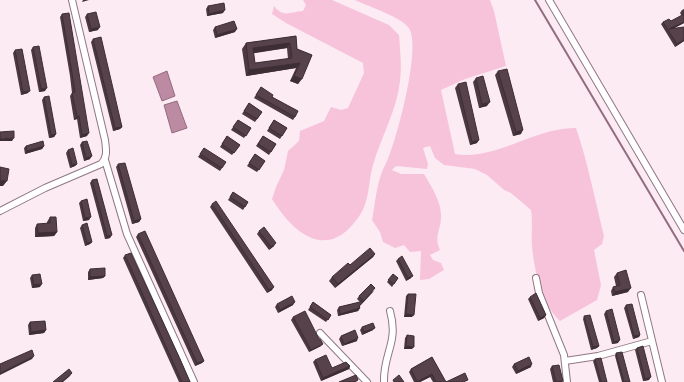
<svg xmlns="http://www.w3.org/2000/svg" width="684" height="382" font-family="'Open Sans',sans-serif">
<rect width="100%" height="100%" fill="#fcebf2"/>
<path fill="#f7c3db" d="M303 0H332L389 25 399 35C400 50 402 65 400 81 397 110 381 137 373 165 368 181 370 200 360 215 329 262 295 236 272 199L276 187 284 170 288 151 299 141 300 131 324 121 331 107 341 110 348 108 364 73 363 63 286 23 272 14 274 6C283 18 289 12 303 11L306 5Z
M355 0H490L494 11 506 66 465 79 441 90 455 154C495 161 536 127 576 128 588 163 595 200 604 236L602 244 594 250 601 285 597 300 560 321C541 303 535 273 532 247 531 235 533 223 531 210L511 193 504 190 487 175 475 169 444 165 435 158 430 146 423 148 428 164 427 169 396 166 392 170 401 174H424C431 186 440 199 441 214 442 230 433 235 440 250L430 255 433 260 441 263 444 270 429 279 420 280 421 251 410 252 404 245 395 248 383 242 380 232 372 220C375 205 376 189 381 175 382 170 385 166 387 161 397 138 420 52 410 30 405 18 367 6 355 0Z"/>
<path fill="#bc8aa2" stroke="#936d7f" d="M167 71 175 96 162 101 153 77Z
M177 101 187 128 172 133 164 105Z"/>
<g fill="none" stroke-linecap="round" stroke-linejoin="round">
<path stroke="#936d7f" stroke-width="2" d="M535 0 684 251"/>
<defs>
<path id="street" d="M549 0 684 230
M105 160 127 234 194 382
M0 211 45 188 101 164C108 157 106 149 105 140L72 0
M536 278 539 293 564 355 567 382
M641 295 662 382
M320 333 367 382
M565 361 598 356 652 341
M384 382C383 353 399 343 390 311"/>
</defs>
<use href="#street" stroke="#907883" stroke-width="8"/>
<use href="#street" stroke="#fff" stroke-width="6"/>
</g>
<path fill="#4b3840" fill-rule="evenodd" d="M208 6 223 13 207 16 206 9Z
M684 9V23L674 28 684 41 675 47 661 24 663 22 671 21 682 16 680 13 682 10Z
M62 14 87 136 80 138 77 119 74 120 70 96 72 93 70 76 60 17Z
M87 14 98 30 89 32 85 17Z
M215 27 235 32 215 38 213 30Z
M296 36 297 49 312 55 298 84 290 81 296 68 246 76 242 49 246 43ZM287 48 288 59 255 63 253 53Z
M93 39 122 127 120 129 113 131 91 42Z
M33 47 45 91 39 92 31 50Z
M15 50 28 93 21 95 13 53Z
M498 71 521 134 513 136 495 75Z
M476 78 487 106 479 108 473 82Z
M458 84 477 143 470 145 455 88Z
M261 87 272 97 295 117 293 120 254 98Z
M44 97 56 134 54 137 49 138 42 100Z
M249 103 262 112 255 122 242 114Z
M238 120 251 128 244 138 231 130Z
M274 120 287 128 280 139 267 131Z
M227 136 240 145 232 155 220 147Z
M263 136 276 144 269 155 256 146Z
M82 142 90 159 84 161 80 145Z
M26 146H44L42 149 25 154 24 148Z
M204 148 222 168 220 171 198 157Z
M68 150 77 164 75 166 70 168 66 153Z
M255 154 265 161 257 172 247 166Z
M118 164 141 219 139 222 132 224 116 167Z
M92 180 110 238 105 239 90 183Z
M233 192 248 202 243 210 228 200Z
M81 201 89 220 83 221 79 203Z
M212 204 272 290 267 293 210 207Z
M50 217 57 232 54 236 35 237V228L37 224H47V222Z
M82 225 92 242 90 244 85 246 80 228Z
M259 231 274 246 269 250 257 234Z
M138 234 204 361 202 363 195 366 136 237Z
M375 254 373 257 335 288 329 281 332 277Z
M125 255 190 382H179L123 258Z
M398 259 411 278 406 281 396 261Z
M90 269 105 276 103 278 88 280V272Z
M617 273 628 292 612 296 611 291 613 287 616 286 614 277Z
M393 274 398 278 392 287 387 282Z
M32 275 40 287 32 288 30 278Z
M374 291 360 306V308L358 311 338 316 337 310 339 307 360 302 357 299 359 296Z
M408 294 412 317H404L406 296Z
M530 297 546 315 544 318 538 321 528 299Z
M313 302 331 315 326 322 308 310Z
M277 304 293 305 278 313 275 307Z
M626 305 640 335 639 337 633 339 624 308Z
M606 311 618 343 612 344 604 314Z
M584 316 599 346 597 348 591 350 583 319Z
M293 317 321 346 309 352 291 320Z
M30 322 46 330 44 333 29 335 28 325Z
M362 327 373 330 362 335 360 330Z
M407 335 412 349H404L405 338Z
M341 336 357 341 342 346 339 339Z
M637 348 649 380 643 381 635 350Z
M616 353 630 382H622L615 356Z
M432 357 446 382H466H433L430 377 420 382H414L409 372 411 369Z
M595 359 607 382H599L593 361Z
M315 360 332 368 350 366 349 369 321 381 313 362Z
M514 364 531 367 516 374 512 367Z
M552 366 563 381 562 382H553L550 369Z"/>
<path fill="#3d2e34" d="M83 0H89L82 2Z
M225 10 223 13 207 16 209 14Z
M684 22V23L669 31V29Z
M100 27 98 30 89 32 91 29Z
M237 29 235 32 215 38 217 35Z
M684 40V41L675 47 677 44Z
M290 43 287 48 249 54 253 48Z
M300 63 296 68 246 76 249 70Z
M294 76 302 79 298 84 290 81Z
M47 88 45 91 39 92 41 89Z
M30 91 28 93 21 95 23 92Z
M490 102 487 106 479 108 482 104Z
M77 116H79L77 119 74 120Z
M122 127 120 129 113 131 115 128Z
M523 130 521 134 513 136 516 132Z
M89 133 87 136 80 138 82 135Z
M56 134 54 137 49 138 51 135Z
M14 138 12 141H0V139Z
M479 140 477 143 470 145 472 142Z
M44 146 42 149 25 154 27 151Z
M92 156 90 159 84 161 86 158Z
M77 164 75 166 70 168 72 165Z
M0 180 7 181 3 186H0Z
M91 217 89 220 83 221 85 218Z
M141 219 139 222 132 224 134 221Z
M57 232 54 236 35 237 38 233Z
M112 235 110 238 105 239 107 236Z
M92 242 90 244 85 246 87 243Z
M276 243 274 246 269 250 271 247Z
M375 254 373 257 335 288 338 284Z
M105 276 103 278 88 280 90 277Z
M413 276 411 278 406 281 408 278Z
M42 284 40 287 32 288 34 285Z
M274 287 272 290 267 293 269 290Z
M631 288 628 292 612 296 615 292Z
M295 302 293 305 278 313 280 310Z
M360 308 358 311 338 316 340 314Z
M406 314 414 315 412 317H404Z
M546 315 544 318 538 321 540 318Z
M375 328 373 330 362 335 364 332Z
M46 330 44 333 29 335 31 332Z
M640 335 639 337 633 339 634 336Z
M358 338 357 341 342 346 344 344Z
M620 340 618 343 612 344 614 342Z
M323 344 321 346 309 352 311 350Z
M406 346 414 347 412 349H404Z
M599 346 597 348 591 350 593 347Z
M34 356 32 359 0 375V373Z
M204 361 202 363 195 366 197 363Z
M532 364 531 367 516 374 518 371Z
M350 366 349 369 321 381 323 378Z
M72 373 70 376 63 382H61Z
M432 374 430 377 420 382H417Z
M651 377 649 380 643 381 645 379Z"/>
<path fill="#57414b" stroke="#3d2e34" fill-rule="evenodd" d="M224 3 225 10 209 14 208 6Z
M96 12 100 27 91 29 87 14Z
M69 13 89 133 82 135 79 116H77L72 93 75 92 72 73 62 14Z
M684 14V22L669 29 684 27V40L677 44 663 22 669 19 671 21Z
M234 21 237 29 217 35 215 27Z
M296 36 297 49 312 55 302 79 294 76 300 63 249 70 246 43ZM290 43 292 58 255 63 253 48Z
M101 37 122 127 115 128 93 39Z
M39 46 47 88 41 89 33 47Z
M22 49 30 91 23 92 15 50Z
M507 69 523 130 516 132 498 71Z
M483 76 490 102 482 104 476 78Z
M466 82 479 140 472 142 458 84Z
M261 87 273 95 272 97 298 111 295 117 256 95Z
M49 96 56 134 51 135 44 97Z
M249 103 262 112 257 119 244 111Z
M238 120 251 128 246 136 233 127Z
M274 120 287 128 282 136 269 128Z
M14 131V138L0 139V132Z
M227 136 240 145 234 153 222 144Z
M263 136 276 144 271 152 258 144Z
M43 141 44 146 27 151 26 146Z
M87 141 92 156 86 158 82 142Z
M73 148 77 164 72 165 68 150Z
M204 148 226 162 222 168 200 154Z
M255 154 265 161 259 170 249 163Z
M125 163 141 219 134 221 118 164Z
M0 167 9 169 7 181 0 180Z
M97 179 112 235 107 236 92 180Z
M233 192 248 202 245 207 230 197Z
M87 199 91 217 85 218 81 201Z
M216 201 274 287 269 290 212 204Z
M50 217H56L57 232 38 233 37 224 50 223Z
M87 223 92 242 87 243 82 225Z
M264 227 276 243 271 247 259 231Z
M145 231 204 361 197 363 138 234Z
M370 248 375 254 338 284 332 277 348 263 350 265Z
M131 253 180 359 190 382H182L125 255Z
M402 256 413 276 408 278 398 259Z
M105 268V276L90 277V269Z
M626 270 631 288 615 292 613 287 620 285 617 273Z
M40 274 42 284 34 285 32 275Z
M393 274 398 278 394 284 388 280Z
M371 284 375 288 364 301 359 296Z
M536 293 546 315 540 318 530 297Z
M408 294H416L414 315 406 314Z
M292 296 295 302 280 310 277 304Z
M364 301 359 306 360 308 340 314 339 307Z
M313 302 331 315 328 320 310 307Z
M632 304 640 335 634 336 626 305Z
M612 309 620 340 614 342 606 311Z
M305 311 319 339H320L323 344 311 350 293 317Z
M590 315 599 346 593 347 584 316Z
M45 321 46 330 31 332 30 322Z
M373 323 375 328 364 332 362 327Z
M355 330 358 338 344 344 341 336Z
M407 335 414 336V347L406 346Z
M643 346 651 377 645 379 637 348Z
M32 350 34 356 0 373V364Z
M622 352 630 382H624L616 353Z
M326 355 332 368 346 362 350 366 323 378 315 360Z
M432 357 446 382 465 373 468 380 463 382H436L432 374 417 382 411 369Z
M529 357 532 364 518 371 514 364Z
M601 358 607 382H601L595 359Z
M559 365 563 381 556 382 552 366Z
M69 369 72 373 61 382H53Z
M356 375 358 380 355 382H339Z
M399 375 404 382H394L393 380Z"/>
</svg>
